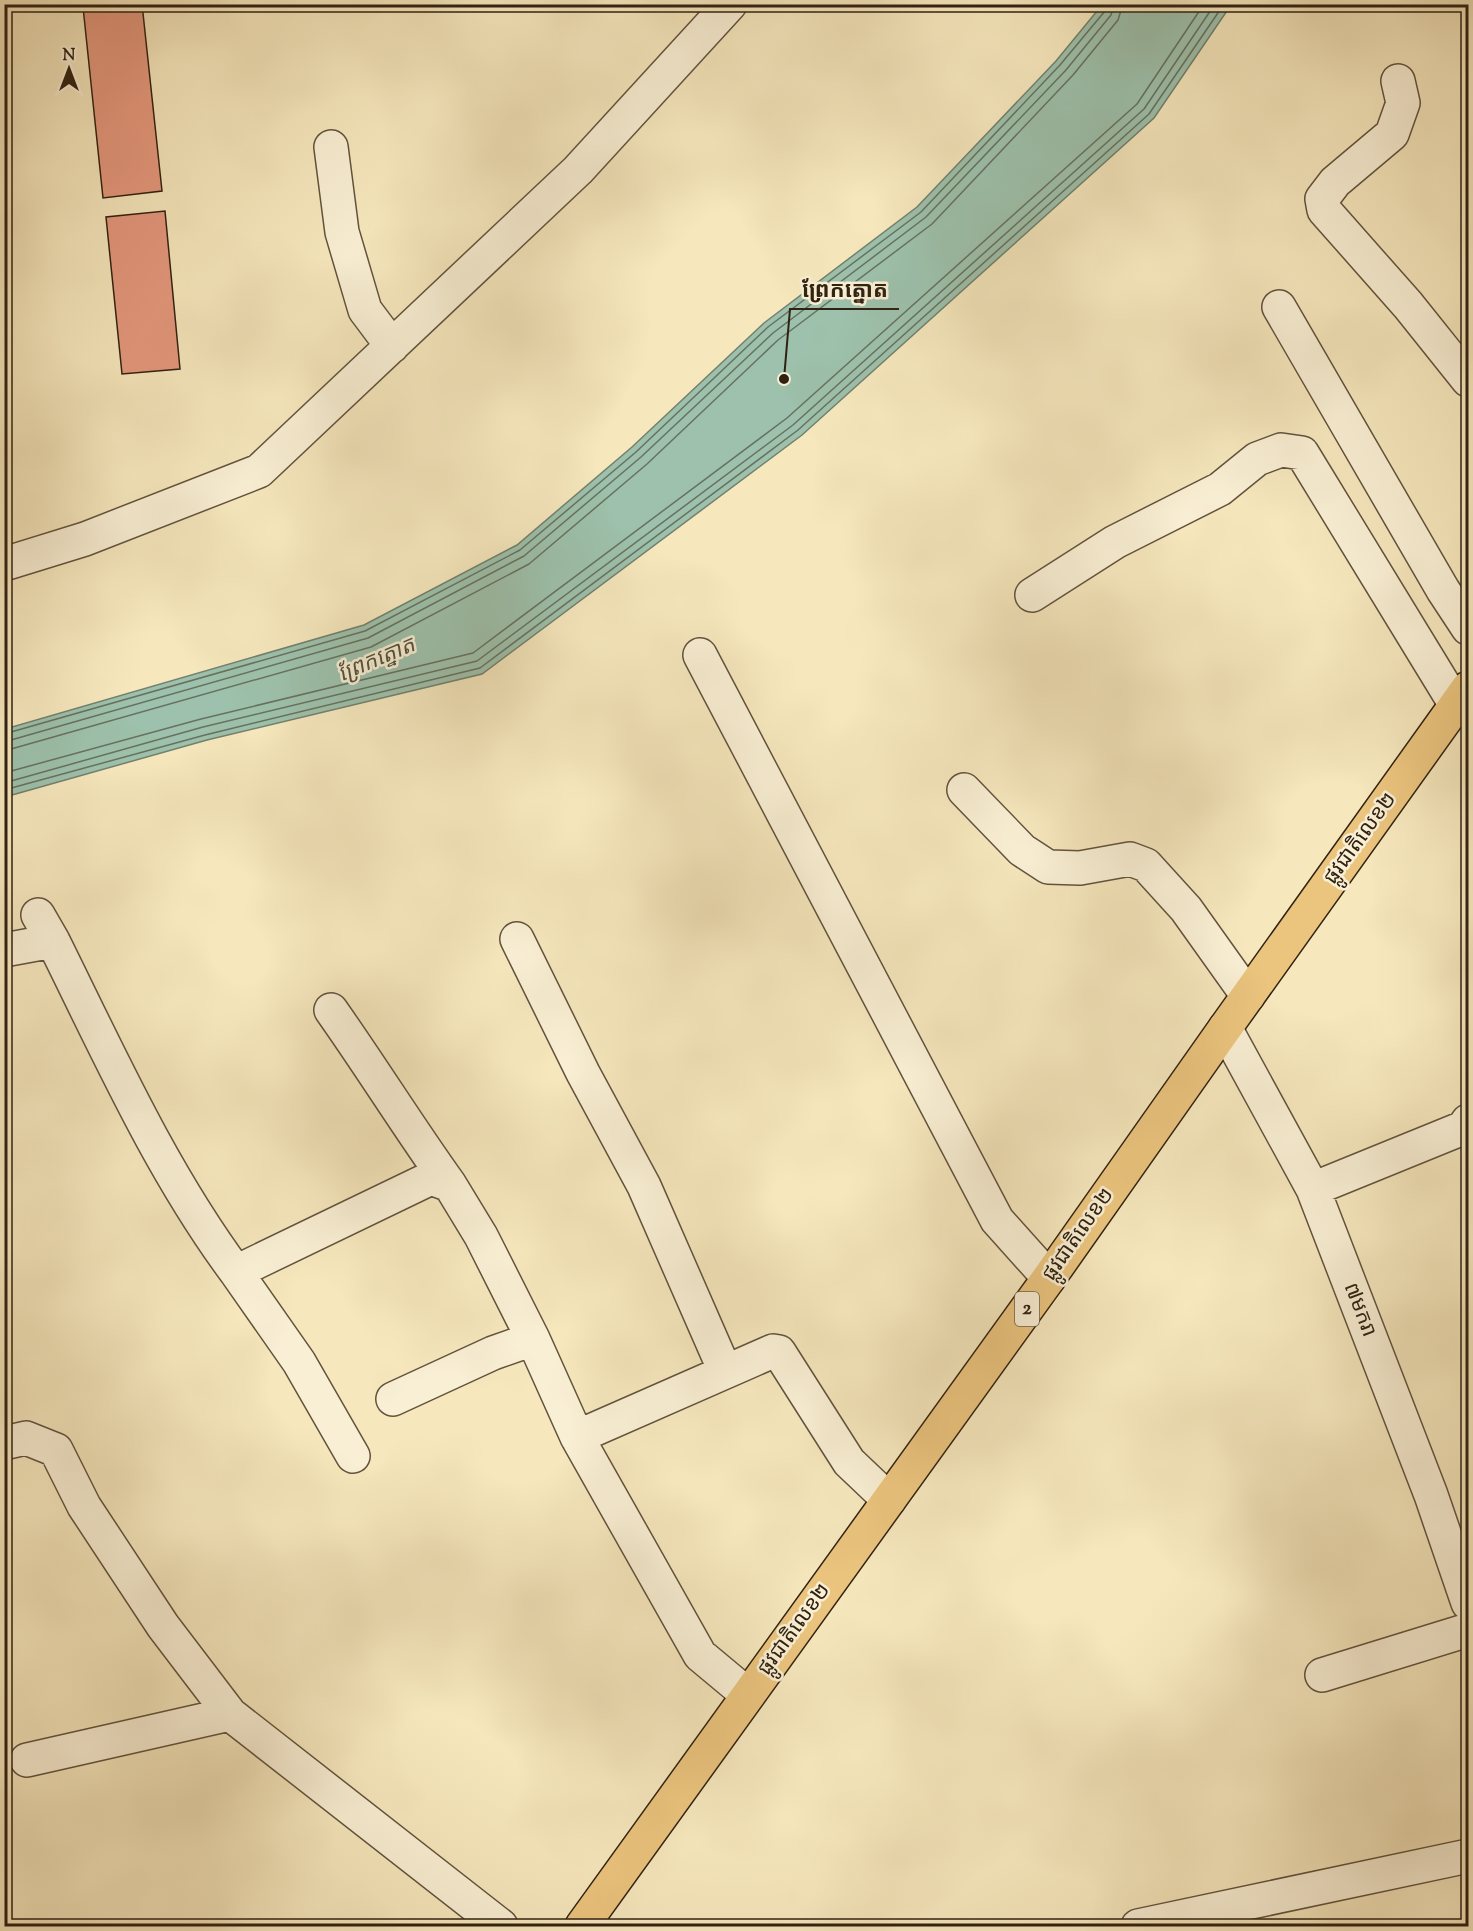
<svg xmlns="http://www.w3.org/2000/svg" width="1473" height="1931" font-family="'Sorts Mill Goudy','Noto Sans Khmer',serif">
<rect width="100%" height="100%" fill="#f6e7bd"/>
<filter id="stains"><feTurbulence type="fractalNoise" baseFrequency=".00333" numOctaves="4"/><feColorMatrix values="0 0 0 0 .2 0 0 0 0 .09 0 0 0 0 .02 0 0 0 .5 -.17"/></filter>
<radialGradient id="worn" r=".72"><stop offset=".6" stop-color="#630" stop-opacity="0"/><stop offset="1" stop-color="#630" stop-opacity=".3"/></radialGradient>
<path fill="#9dc1ac" stroke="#71816e" stroke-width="1.5" d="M1102 5H1231L1154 118 802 435 482 674 207 740 5 797V729L364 625 517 545 632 447 764 323 917 207 1056 61Z"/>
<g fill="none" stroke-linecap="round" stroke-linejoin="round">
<path stroke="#66725f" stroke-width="1.5" d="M4 734 365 631 520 550 636 452 768 327 921 212 1060 65 1105 11 1106 4
M4 742 368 638 524 556 641 457 773 333 926 217 1066 70 1111 15 1114 4
M4 751 371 647 529 564 647 464 778 340 932 224 1073 75 1118 20 1123 4
M4 773 201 719 473 653 787 418 1137 104 1204 4
M4 783 203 727 477 661 793 425 1144 109 1215 4
M4 790 205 735 480 668 798 430 1149 114 1224 4"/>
</g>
<path fill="#e4987d" stroke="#302212" stroke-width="1.5" d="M106 4H142L162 191 103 198 83 7Z
M165 211 180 369 122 374 106 217Z"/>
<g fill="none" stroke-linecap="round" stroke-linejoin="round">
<defs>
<path id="minor" d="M1398 81 1403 103 1392 134 1335 182 1322 199 1324 210 1408 305 1468 380
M331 147 342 232 365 310 392 346
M1279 307 1443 590 1468 628
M4 564 85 539 259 471 578 170 730 4
M1032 595 1115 542 1220 489 1257 459 1281 450 1302 453 1456 705
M700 655 997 1220 1049 1278
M964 790 1022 850 1048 867 1080 868 1130 859 1146 865 1186 909 1248 996
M38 915 53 941C109 1054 161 1171 236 1272L431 1178 450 1185 481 1236 533 1339 577 1437 700 1655 748 1695
M517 939 583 1073 644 1186 725 1371
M4 950 53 941
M331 1010C372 1068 409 1128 450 1185
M1225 1028 1313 1189 1431 1495 1468 1603
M1313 1189 1463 1128 1468 1121
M236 1272 299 1362 353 1456
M393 1399 493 1353 533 1339
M577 1437 773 1351 779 1352 849 1462 889 1500
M4 1443 26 1438 56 1450 84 1506 163 1626 230 1714 501 1926
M1322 1675 1468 1630
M27 1760 230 1714
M1138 1926 1468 1856"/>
<path id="highway" d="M582 1926 1049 1278 1225 1028 1468 688"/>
</defs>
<use href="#minor" stroke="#62533d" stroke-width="36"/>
<use href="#highway" stroke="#302212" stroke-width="36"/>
<use href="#minor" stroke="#f9efd4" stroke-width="33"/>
<use href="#highway" stroke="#ebc47e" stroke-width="33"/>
</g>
<g text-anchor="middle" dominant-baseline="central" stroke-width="5" stroke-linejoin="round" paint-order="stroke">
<rect fill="#f9efd4" stroke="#6c604c" stroke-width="1.5" x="1015" y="1292" width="24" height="34" rx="4.5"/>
<g font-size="20" font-weight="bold" fill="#302212">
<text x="1027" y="1309">2</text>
</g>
<g font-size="21" fill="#302212" stroke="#f9efd4">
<text transform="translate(1361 839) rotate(-54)">ផ្លូវជាតិលេខ២</text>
<text transform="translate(1079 1235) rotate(-55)">ផ្លូវជាតិលេខ២</text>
<text transform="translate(1359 1310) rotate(69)">៧មករា</text>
<text transform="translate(795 1630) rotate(-54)">ផ្លូវជាតិលេខ២</text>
</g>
<g font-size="22" font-style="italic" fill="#515240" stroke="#f9efd4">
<text transform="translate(377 661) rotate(-23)">ព្រែកត្នោត</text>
</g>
</g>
<path fill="none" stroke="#302212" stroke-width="2" d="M784 379L790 309H899"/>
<circle fill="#302212" stroke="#f9efd4" stroke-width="2" cx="784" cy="379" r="6"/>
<g font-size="22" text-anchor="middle" font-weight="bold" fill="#302212" stroke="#f9efd4" stroke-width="5" stroke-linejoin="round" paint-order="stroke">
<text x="845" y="297">ព្រែកត្នោត</text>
</g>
<rect width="1473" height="1931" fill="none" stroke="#f6e7bd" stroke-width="24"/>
<rect x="6" y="6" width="1461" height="1919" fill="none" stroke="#302212" stroke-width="3"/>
<rect x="12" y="12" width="1449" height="1907" fill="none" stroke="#302212" stroke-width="1.5"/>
<g transform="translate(69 69)" stroke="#f9efd4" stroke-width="4.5" paint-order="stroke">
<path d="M0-4.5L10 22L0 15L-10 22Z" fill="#302212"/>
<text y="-9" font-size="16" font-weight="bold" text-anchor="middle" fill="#302212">N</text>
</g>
<rect width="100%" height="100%" filter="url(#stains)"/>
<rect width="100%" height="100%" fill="url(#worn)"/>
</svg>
